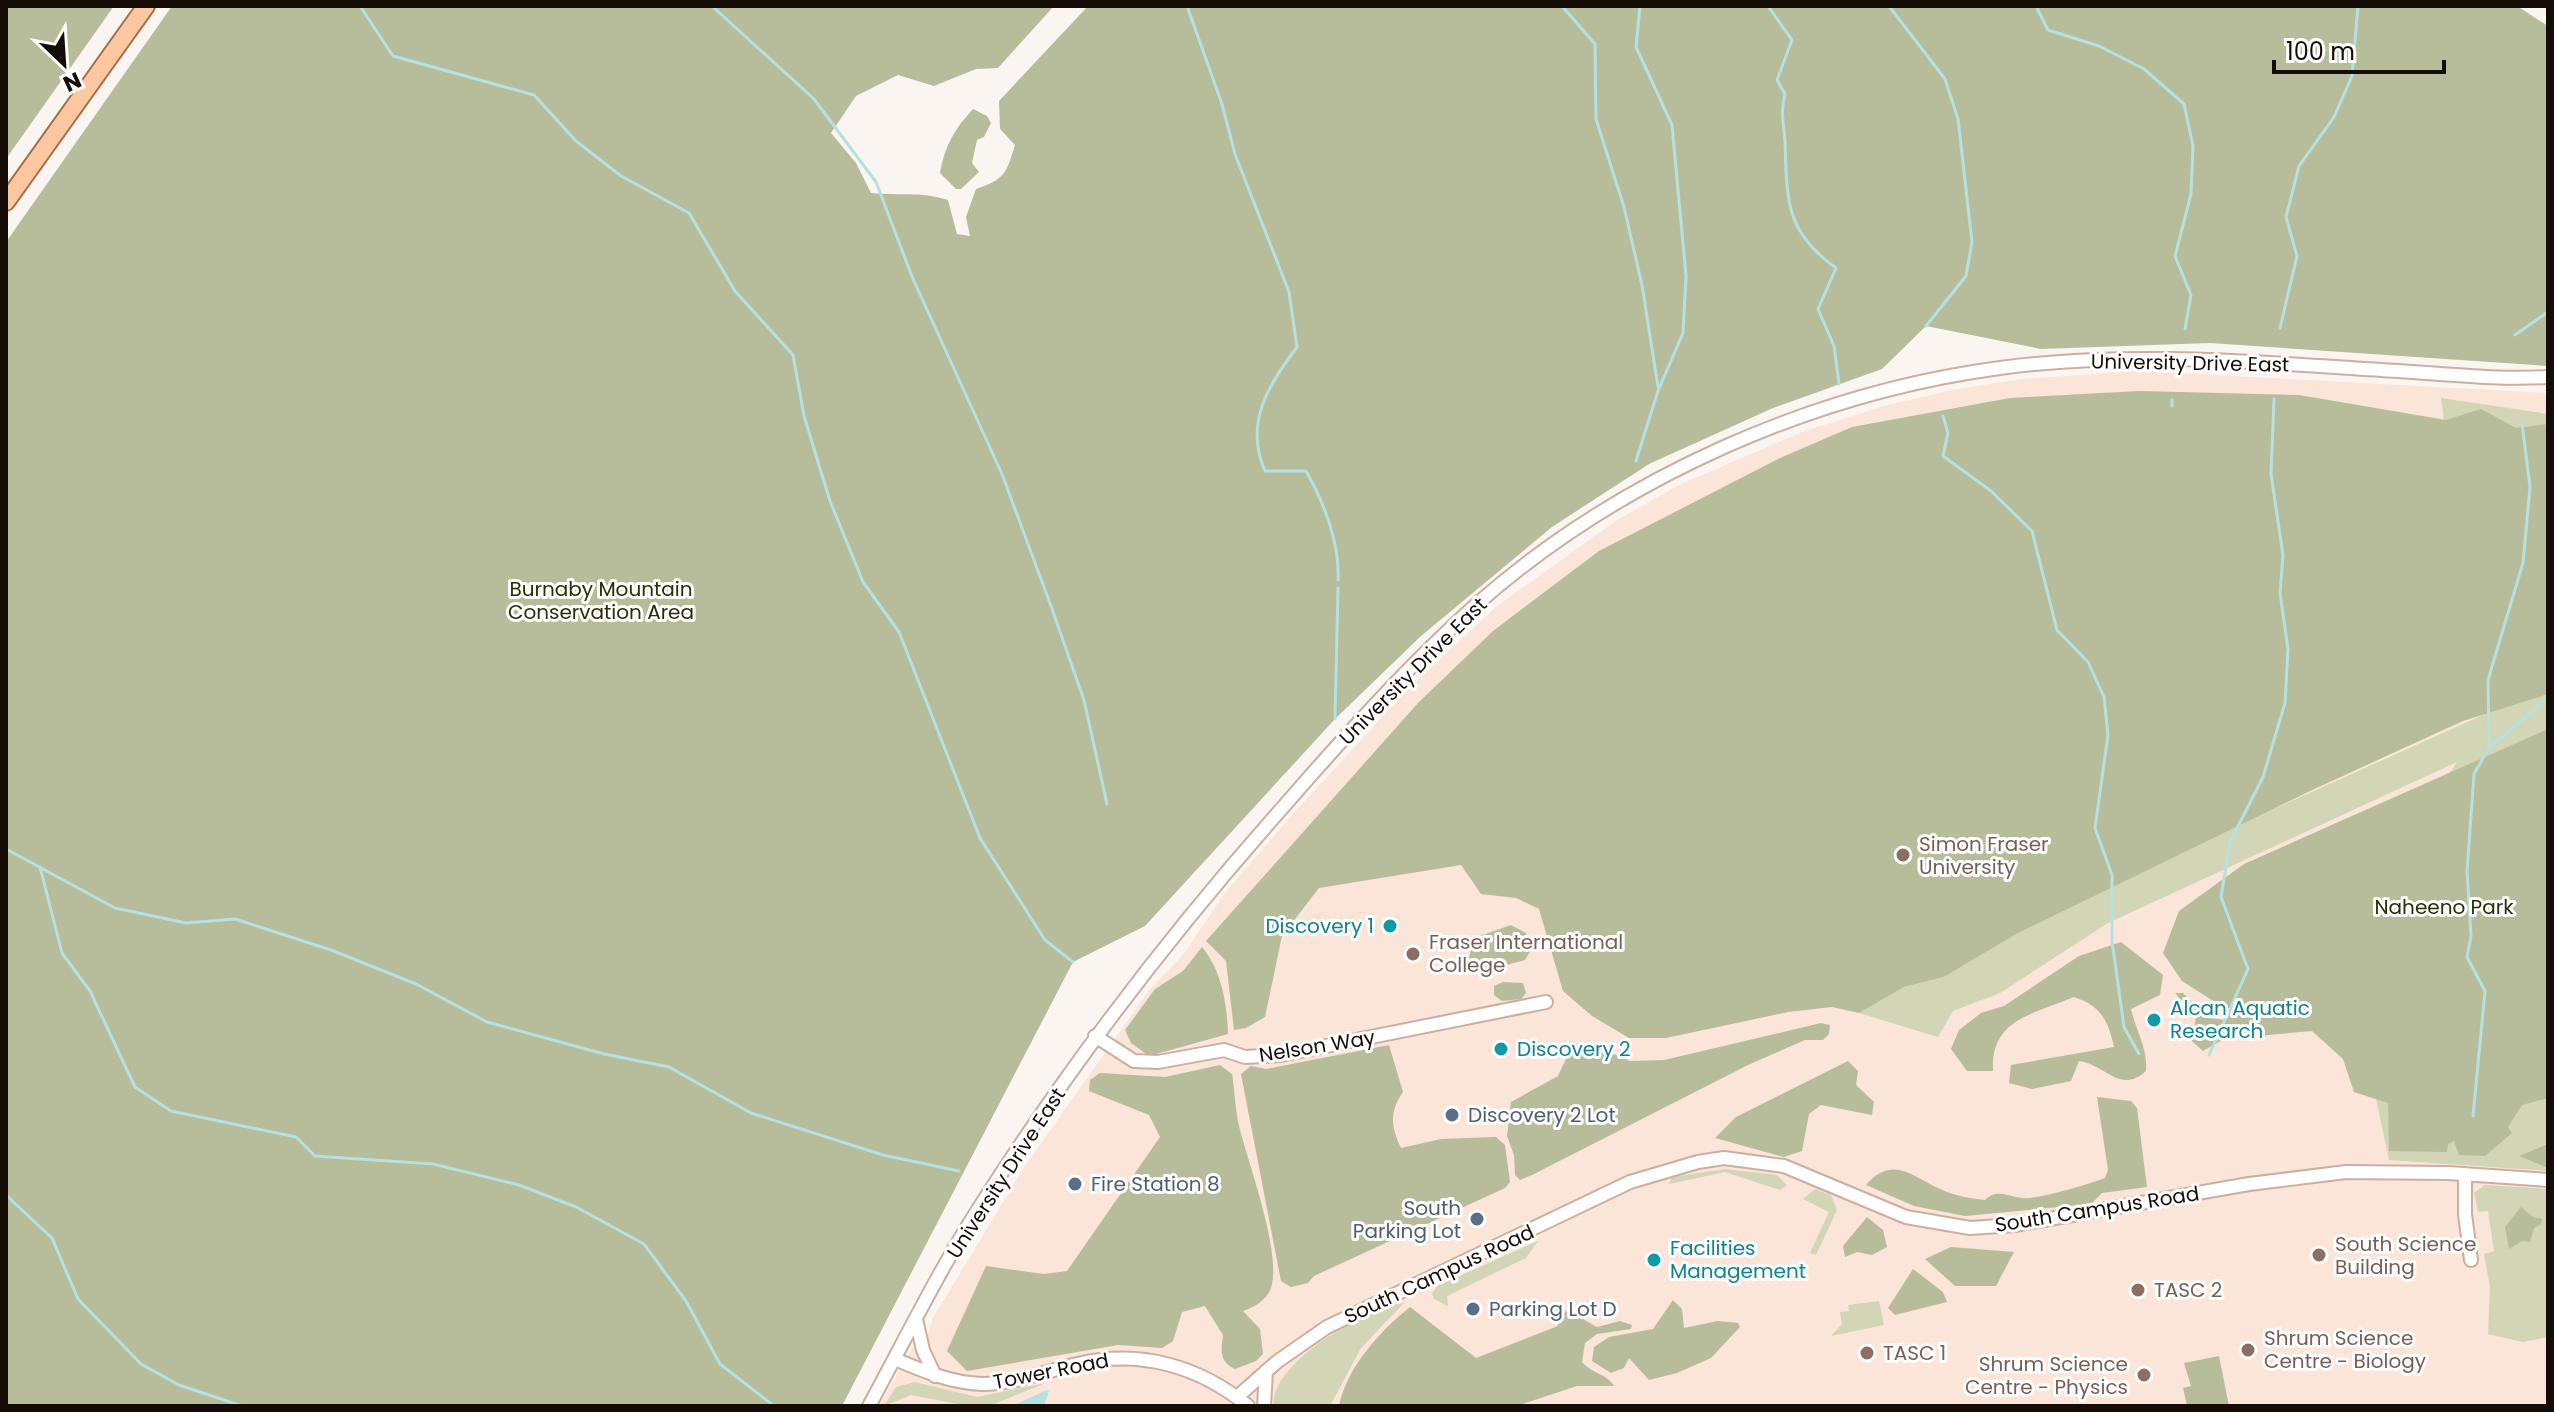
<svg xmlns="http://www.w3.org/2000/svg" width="2554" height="1412" font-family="Poppins,sans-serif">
<rect width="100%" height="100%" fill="#fbf5f2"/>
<path fill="#fbe4d8" d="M2140 371 2548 393V1406H878L914 1345 926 1340 933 1318 1025 1166 1150 989 1183 955 1224 894 1292 815 1409 688 1497 606 1617 520 1681 484 1802 432 1884 406 1952 390 2021 379Z"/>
<path fill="#d2d6b6" d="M2441 398 2548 414V1171L2389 1160 2342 938 2457 762 2108 923 2000 993 1953 1011 1938 1037 1859 1013 1904 987 1944 977 2018 933 2178 852 2483 715Z
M1725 1169 1777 1175 1787 1185 1780 1190 1725 1172 1669 1184 1672 1177Z
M2485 1185 2548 1189V1337L2523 1342 2488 1334 2490 1287 2484 1254 2494 1251 2488 1211 2478 1212 2474 1193Z
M1815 1189 1831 1195 1837 1210 1816 1255 1810 1253 1829 1212 1803 1199Z
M1538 1241 1526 1258 1447 1296 1448 1306 1434 1299 1432 1294 1437 1286Z
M1879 1301 1884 1325 1831 1336 1842 1324 1840 1312 1849 1311 1848 1305Z
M1404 1303 1361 1348 1330 1406H1274C1269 1363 1368 1307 1404 1303Z
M915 1382 977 1397 1046 1383 994 1404 968 1406 911 1395 884 1406 896 1387Z"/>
<path fill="#b7bc9b" d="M6 6H114L6 159Z
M172 6H1054L998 68 976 69 934 86 898 75 856 96 831 133 856 163 871 193C901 196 919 191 948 200L957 234 970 236 966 217 976 189C1005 179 1006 174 1015 145L1000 129 999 101 1088 6H2517L2548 26V366L2210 343 2041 349 1926 326 1882 369 1773 408 1649 464 1552 527 1421 636 1335 719 1145 926 1073 962 842 1406H6V242Z
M973 109 987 116 991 123 984 137 977 140 972 163 979 172 961 189H956L940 173C944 147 955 128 973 109Z
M2140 391 2299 395 2446 420 2481 409 2516 428 2548 424V694L2463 721 2310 791 2018 933 1944 977 1904 987 1859 1013 1832 1007 1788 1012 1666 1038H1629L1592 1016 1563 991 1539 909 1516 898 1481 894 1461 865 1319 888 1282 936 1265 1017 1246 1028 1234 1030 1226 961 1206 941 1418 703 1493 631 1599 551 1780 458 1852 427 2010 398Z
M2548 729V1098L2522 1105 2508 1127 2512 1133 2485 1156 2459 1155 2454 1141 2448 1144 2447 1152 2389 1151 2388 1103 2354 1092 2343 1059 2312 1031 2224 1039 2203 1051 2192 1041 2196 1017 2175 993H2183L2207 1018 2227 1020 2215 1002 2182 981 2163 953 2179 911 2244 864Z
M1511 925 1526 933 1531 950 1525 960 1473 974 1469 958 1474 938Z
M2121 942 2163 975 2160 995 2131 1009C2136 1031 2148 1049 2146 1071 2120 1095 2105 1064 2079 1061L2071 1081 2032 1089 2009 1083 2011 1065 2114 1047C2108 1020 2101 1006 2074 997 2034 1014 1990 1019 1993 1071H1967L1951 1049 1959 1030 1981 1013 2004 1006 2079 956Z
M1202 947C1222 971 1227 1004 1228 1034L1149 1056 1131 1043 1125 1030 1155 989 1183 971Z
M1503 982 1523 983 1526 993 1521 999 1502 1001 1494 995V986Z
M1821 1023 1830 1025 1829 1034 1823 1040H1805L1748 1065 1532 1175 1520 1180 1515 1175 1514 1155 1507 1136 1511 1102 1558 1076 1571 1048 1586 1042 1630 1061 1664 1060Z
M1389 1045 1403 1092C1389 1112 1391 1127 1401 1148L1441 1139 1496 1137 1505 1145 1510 1182 1505 1188 1314 1276 1308 1283 1291 1287 1281 1281 1241 1074 1251 1066 1266 1069Z
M1848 1061 1858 1071 1856 1085 1874 1102 1872 1115 1821 1105 1809 1114 1802 1151 1784 1157 1715 1138 1736 1117Z
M1220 1065 1232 1074C1235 1092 1235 1112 1240 1130 1249 1165 1282 1254 1271 1288 1267 1300 1253 1308 1243 1311L1260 1329 1263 1354 1256 1361 1235 1369C1219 1361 1221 1351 1223 1335L1205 1306 1182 1312 1173 1341 1162 1348 1118 1345 967 1371 947 1351 986 1266 1044 1274 1067 1271 1160 1137 1149 1115 1089 1091 1090 1080 1100 1073 1165 1077Z
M2097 1097 2131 1101 2137 1108 2147 1187 2102 1193 2091 1204 1965 1216 1914 1206 1866 1185C1893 1154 1913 1177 1940 1189 1955 1196 1969 1198 1985 1200 1997 1188 2008 1197 2022 1198 2037 1200 2089 1184 2105 1178L2108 1170Z
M2548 1144V1168L2519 1156Z
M2521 1207 2533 1217 2542 1219 2541 1224 2534 1228 2530 1242 2522 1241 2509 1249 2505 1227Z
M1867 1217 1883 1230 1887 1247 1872 1255 1857 1252 1845 1257 1843 1246Z
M1951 1247 2014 1252 1996 1286H1955L1925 1259Z
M1913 1269 1943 1292 1947 1302 1895 1315 1888 1308Z
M1673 1300 1682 1309 1684 1328 1718 1321 1738 1323 1740 1327 1711 1358 1677 1373 1649 1380 1629 1358 1624 1368 1611 1373 1592 1361 1594 1347 1609 1337 1653 1329Z
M1410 1307 1476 1358 1558 1326 1555 1309 1572 1313 1597 1327 1620 1321 1632 1325 1631 1329 1597 1334 1585 1343 1582 1362C1591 1373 1607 1374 1614 1386H1577L1516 1406H1339C1347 1367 1380 1331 1410 1307Z
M2219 1356 2229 1406H2187L2183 1388 2191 1386 2184 1363Z"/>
<path fill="#b5e1e1" d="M1049 1391 1044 1406H1012L1047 1390Z"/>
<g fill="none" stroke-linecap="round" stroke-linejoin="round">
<path stroke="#b5e1e1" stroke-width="3" d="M360 6 393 56 534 95 576 141 621 176 689 213 735 291 793 355 804 416 830 501 863 582 899 632 980 838 1045 940 1073 962
M712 6 814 99 876 182 913 279 1002 474 1051 606 1084 700 1107 804
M1187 6 1222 104 1235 154 1289 292 1297 347C1268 385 1244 424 1265 471H1306C1324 502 1340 544 1338 580
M1562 6 1595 44 1596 119 1624 207 1642 285 1658 387
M1768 6 1792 40 1777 80 1785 94C1780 112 1784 124 1785 142 1787 200 1785 232 1836 268L1818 309 1834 346 1839 384
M1889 6 1945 79 1958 119 1972 242 1966 276 1926 326
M2036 6 2048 30 2099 46 2144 69 2184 104 2193 146 2191 194 2175 256 2191 295 2185 329
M2280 328 2297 256 2286 217 2299 166 2334 117 2352 76 2358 6
M2515 335 2548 312
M2172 406V400
M1943 416 1948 433 1943 456 1991 491 2032 531 2057 630 2088 662 2104 697 2108 735 2095 828 2112 875V941L2124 1027 2139 1054
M1636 461 1658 391 1683 333 1686 276 1672 125 1636 47 1640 6
M1335 719 1338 588
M2489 748 2488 680 2523 563 2530 487 2522 423
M6 849 115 908 186 923 235 919 331 950 416 984 487 1022 604 1054 669 1067 751 1113 883 1155 959 1171
M40 867 62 953 90 991 135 1087 171 1111 296 1137 315 1156 433 1164 519 1185 576 1207 644 1244 686 1301 720 1364 774 1406
M2209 1055 2248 969 2221 897 2230 842 2263 777 2285 703 2288 649 2280 593 2283 555 2271 474 2274 399
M2473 1116 2485 991 2467 957 2471 936 2467 871 2474 774 2489 748 2548 698
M6 1195 52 1238 78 1299 141 1364 179 1385 242 1406"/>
<defs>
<path id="minor" d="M1095 1036 1134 1061 1158 1062 1224 1050 1245 1057 1281 1055 1546 1002
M2465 1174V1214L2471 1260
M916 1319 923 1350 935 1376
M895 1359C923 1371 951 1383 982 1384 1015 1384 1046 1371 1077 1364 1140 1349 1199 1366 1248 1406
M1237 1397 1278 1361 1327 1327 1630 1182 1698 1162 1724 1158 1784 1166 1906 1217 1970 1228 2015 1225 2249 1184 2346 1172 2448 1173 2548 1180
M869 1406C905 1340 938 1272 979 1208 1070 1065 1171 933 1284 806 1345 736 1408 666 1477 604 1620 478 1812 393 2000 368 2132 350 2265 363 2398 371 2447 374 2498 380 2548 377
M1264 1406 1266 1371"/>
<path id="major" d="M6 202 146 6"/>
</defs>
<use href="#minor" stroke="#ccafa0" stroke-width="16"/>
<use href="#major" stroke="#a96d43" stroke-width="20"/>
<use href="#minor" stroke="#fff" stroke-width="12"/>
<use href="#major" stroke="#fbc7a1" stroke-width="16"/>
</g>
<g fill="#8d6e63" stroke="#fff" stroke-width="3">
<circle cx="1903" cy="855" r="8"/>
<circle cx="1413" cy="954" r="8"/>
<circle cx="2319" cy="1255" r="8"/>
<circle cx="2138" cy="1290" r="8"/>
<circle cx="2248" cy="1350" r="8"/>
<circle cx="1867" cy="1353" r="8"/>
<circle cx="2144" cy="1375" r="8"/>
</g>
<g fill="#0f9aa8" stroke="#fff" stroke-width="3">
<circle cx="1390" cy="926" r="8"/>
<circle cx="2154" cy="1020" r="8"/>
<circle cx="1501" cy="1049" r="8"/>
<circle cx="1654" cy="1260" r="8"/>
</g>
<g fill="#5c6f8a" stroke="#fff" stroke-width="3">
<circle cx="1452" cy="1115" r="8"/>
<circle cx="1075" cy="1184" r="8"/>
<circle cx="1477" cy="1219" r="8"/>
<circle cx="1473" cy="1309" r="8"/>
</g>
<g text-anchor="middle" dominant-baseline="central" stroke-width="6" stroke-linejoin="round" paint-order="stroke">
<g font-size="20" fill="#160c07" stroke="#fff">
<text transform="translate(2190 363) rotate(1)">University Drive East</text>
<text transform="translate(1413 671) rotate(-45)">University Drive East</text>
<text transform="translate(1317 1046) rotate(-9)">Nelson Way</text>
<text transform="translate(1006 1173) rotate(-57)">University Drive East</text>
<text transform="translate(2097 1209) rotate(-9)">South Campus Road</text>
<text transform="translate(1439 1274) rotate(-25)">South Campus Road</text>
<text transform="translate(1051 1371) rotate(-11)">Tower Road</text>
</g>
<g font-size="20" fill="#2b2e04" stroke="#fff">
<text x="601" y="589">Burnaby Mountain<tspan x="601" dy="23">Conservation Area</tspan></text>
<text x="2444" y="907">Naheeno Park</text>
</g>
<g font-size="20" fill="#785e54" stroke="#fff" text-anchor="start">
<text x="1919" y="844">Simon Fraser<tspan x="1919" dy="23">University</tspan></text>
<text x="1429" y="942">Fraser International<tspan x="1429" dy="23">College</tspan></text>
<text x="2335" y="1244">South Science<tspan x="2335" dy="23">Building</tspan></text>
<text x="2154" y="1290">TASC 2</text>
<text x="2264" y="1338">Shrum Science<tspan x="2264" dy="23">Centre - Biology</tspan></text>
<text x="1883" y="1353">TASC 1</text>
<text x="2128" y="1364" text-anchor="end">Shrum Science<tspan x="2128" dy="23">Centre - Physics</tspan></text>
</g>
<g font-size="20" fill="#0d838f" stroke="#fff" text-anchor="start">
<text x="1374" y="926" text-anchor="end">Discovery 1</text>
<text x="2170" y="1008">Alcan Aquatic<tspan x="2170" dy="23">Research</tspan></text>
<text x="1517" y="1049">Discovery 2</text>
<text x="1670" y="1248">Facilities<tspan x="1670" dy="23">Management</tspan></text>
</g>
<g font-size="20" fill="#4e5e75" stroke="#fff" text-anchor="start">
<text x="1468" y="1115">Discovery 2 Lot</text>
<text x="1091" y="1184">Fire Station 8</text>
<text x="1461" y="1208" text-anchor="end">South<tspan x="1461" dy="23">Parking Lot</tspan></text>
<text x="1489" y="1309">Parking Lot D</text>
</g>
</g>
<rect width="2554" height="1412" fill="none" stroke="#160c07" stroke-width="16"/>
<g transform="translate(64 64) rotate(155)" stroke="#ffffff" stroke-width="6" paint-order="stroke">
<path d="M0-6L14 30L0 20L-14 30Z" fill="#160c07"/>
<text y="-12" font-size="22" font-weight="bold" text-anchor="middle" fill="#160c07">N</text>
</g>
<path d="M2274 60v12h170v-12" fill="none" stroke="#160c07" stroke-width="4"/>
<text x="2286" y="60" font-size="24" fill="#160c07" stroke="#ffffff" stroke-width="6" paint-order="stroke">100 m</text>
</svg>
